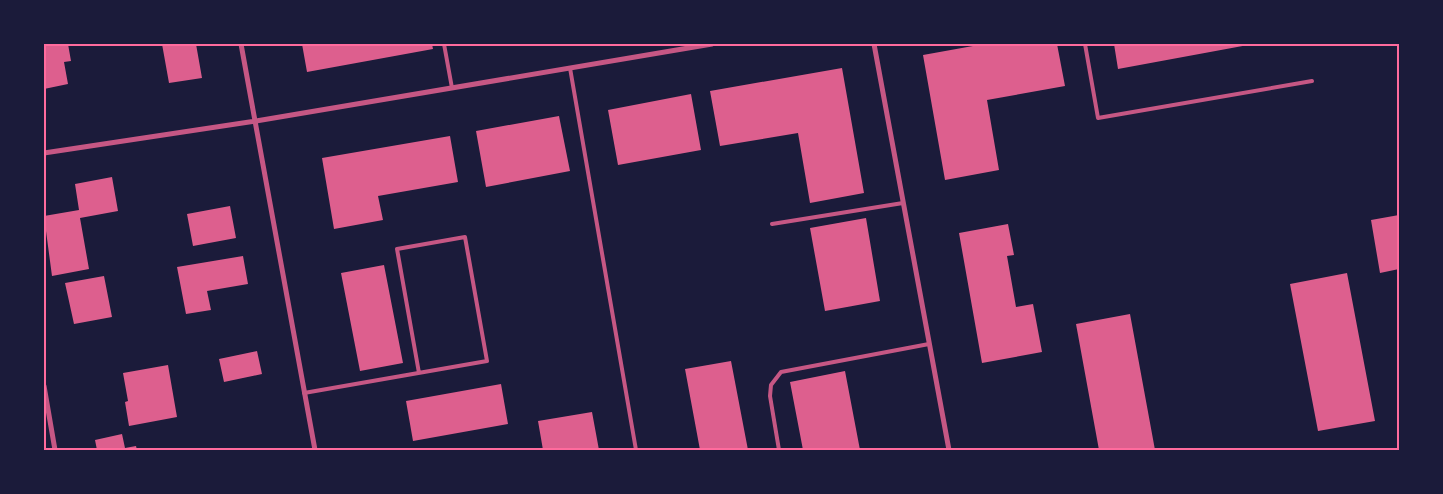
<svg xmlns="http://www.w3.org/2000/svg" width="1443" height="494" font-family="Rubik,sans-serif">
<rect width="100%" height="100%" fill="#1b1b3a"/>
<path fill="#dd5f8e" d="M44 44H68L71 61 64 62 68 84 44 89Z
M162 44H196L202 78 169 83Z
M302 44H432L433 49 307 72Z
M984 44H1057L1065 86 987 100 999 170 945 180 923 55Z
M1114 44H1248V45L1118 69Z
M842 68 864 193 810 203 798 133 720 146 710 91Z
M691 94 701 150 618 165 608 110Z
M559 116 570 171 486 187 476 131Z
M450 136 458 182 378 196 383 220 334 229 322 158Z
M112 177 118 211 80 218 89 269 52 276 44 216 79 210 75 184Z
M230 206 236 238 193 246 187 214Z
M1399 215V269L1380 273 1371 220Z
M866 218 880 301 825 311 810 228Z
M1008 224 1014 255 1007 256 1016 307 1033 304 1042 352 982 363 959 233Z
M243 256 248 284 207 291 211 310 186 314 177 267Z
M384 265 403 363 360 371 341 273Z
M1347 273 1375 421 1318 431 1290 284Z
M104 276 112 317 74 324 65 283Z
M1130 314 1155 450H1099L1076 324Z
M257 351 262 374 224 382 219 359Z
M731 361 748 450H700L685 369Z
M168 365 177 417 129 426 125 402 128 401 123 373Z
M845 371 860 450H803L790 382Z
M501 384 508 424 413 441 406 401Z
M592 412 599 450H543L538 421Z
M122 434 125 448 136 446 137 450H97L95 440Z"/>
<g fill="none" stroke-linecap="round" stroke-linejoin="round">
<path stroke="#c65784" stroke-width="4" d="M444 44 452 88
M1085 44 1098 118 1312 81
M570 68 636 450
M772 224 903 203
M304 393 487 361 465 237 397 249 419 373
M779 450 770 396 771 385 781 372 929 344"/>
<path stroke="#c65784" stroke-width="5" d="M241 44 315 450
M874 44 949 450
M44 153 256 121 712 44
M44 386 55 450"/>
</g>
<rect width="1443" height="494" fill="none" stroke="#1b1b3a" stroke-width="90"/>
<rect x="45" y="45" width="1353" height="404" fill="none" stroke="#ff6b9d" stroke-width="2"/>
</svg>
